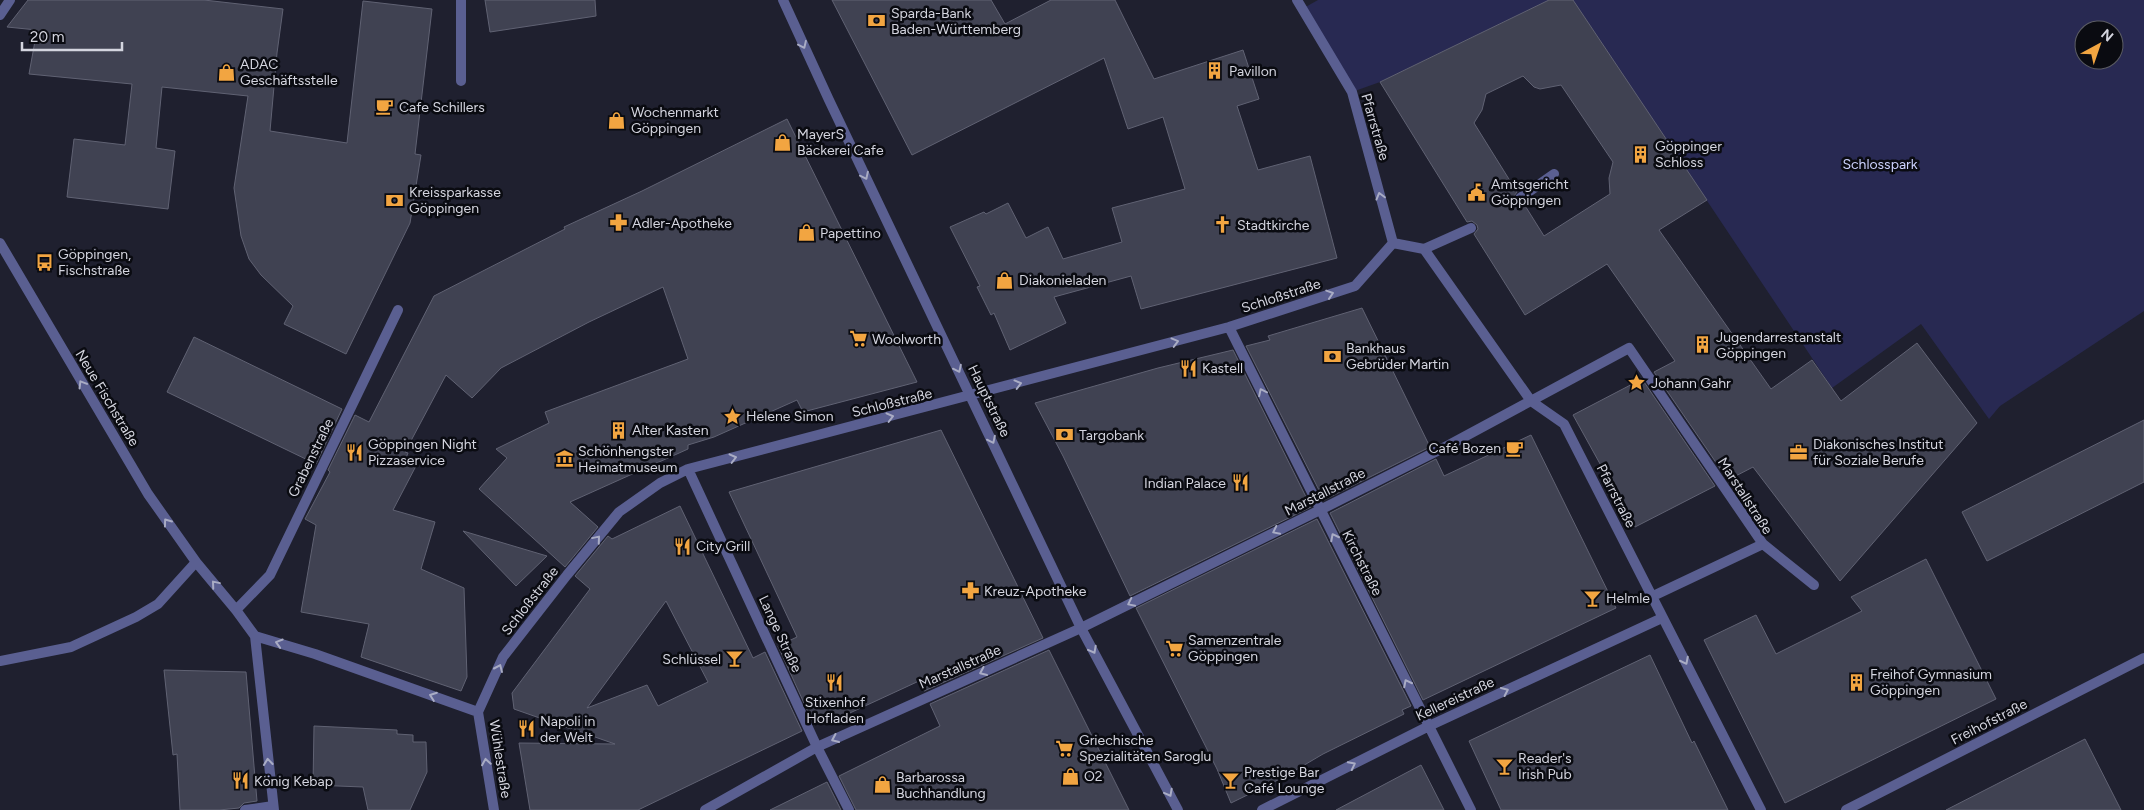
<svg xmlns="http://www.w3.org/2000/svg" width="2144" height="810" font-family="Figtree,sans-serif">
<rect width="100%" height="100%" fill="#1f202f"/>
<path fill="#282952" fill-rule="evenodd" d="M1318 0H1549L1380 82 1352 92 1302 9Z
M1573 0H2144V311L2000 406 1989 419 1921 324 1832 388ZM2084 30H2114V60H2084Z"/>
<path fill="#404252" stroke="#606273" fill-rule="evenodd" d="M28 0H204L283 9 277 53 270 131 347 143 363 1 432 9 415 154 421 155 410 223 346 354 284 324 293 306 261 275 249 259 241 236 234 188 248 96 162 87 156 148 175 151 168 209 67 197 74 139 125 145 132 84 29 74 37 30 7 27Z
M485 0H595L596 16 490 32Z
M832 0H991L1005 24 1051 0H1115L1154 79 1243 50 1259 99 1237 106 1258 170 1310 156 1337 258 1141 309 1131 276 1054 297 1066 323 1010 350 994 313 991 315 977 287 980 286 950 227 984 212 986 214 1008 203 1026 238 1048 227 1063 259 1122 242 1112 208 1185 189 1163 117 1128 129 1104 58 912 155Z
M1549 0H1573L1707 200 1659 230 1771 389 1812 360 1841 401 1917 343 1977 423 1840 581 1753 467 1728 480 1654 372 1675 361 1607 264 1525 315 1474 234 1478 229 1477 225 1472 221 1467 222 1380 82ZM1523 76 1534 87 1540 89 1561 85 1613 162 1609 178 1610 194 1544 236 1524 204H1518L1514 202V196L1517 192 1474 123 1482 110 1486 94Z
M787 119 917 382 803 412 797 400 714 437 688 445V449L570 502 598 527 565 567 479 489 507 458 496 449 549 423 545 412 688 359 663 287 589 322 501 368 472 398 446 375 405 452 408 453 406 458 417 464 393 510 435 522 421 569 464 588 467 677 461 691 361 657 369 624 301 612 316 525 305 519 330 472 328 470 355 415 369 422 434 296 565 229 564 227 642 191Z
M1362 308 1430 447 1324 500 1246 346 1270 340 1268 336Z
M194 337 342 409 316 464 167 392Z
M1233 350 1311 507 1130 596 1063 456 1035 403 1158 368Z
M1642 379 1715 486 1635 527 1573 415Z
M2144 420V482L1987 561 1962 512Z
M941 430 1043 638 924 691 919 681 839 718 837 714 814 725 778 646 797 637 729 492Z
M1531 435 1616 608 1423 700 1330 513 1436 459 1444 476Z
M680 506 753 658 765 652 802 731 638 810H530L519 743 615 744 575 730V724L571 729 514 709 512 693 590 589 575 576 608 536 612 539ZM666 601 708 682 658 706 647 685 587 708Z
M1317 519 1411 706 1402 710 1404 714 1323 754 1284 777 1231 803 1217 769 1136 608Z
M463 531 547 556 516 586Z
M1926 559 1996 699 1785 803 1704 640 1756 615 1776 654 1862 611 1851 597Z
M1049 650 1129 810H856L839 776 940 726 930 704Z
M1650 655 1692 743 1694 741 1728 810H1501L1469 741Z
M164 670 246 672 257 801 244 803 239 808 219 810H180L177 754 173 755Z
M314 726 397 730V734L413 735V742H426L427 772 410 810H368L363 787 313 785Z
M2085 739 2121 810H1946Z
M1421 765 1444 810H1336Z
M827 782 841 810H770Z"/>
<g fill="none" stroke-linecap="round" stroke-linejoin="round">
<path stroke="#5a5f91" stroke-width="10" d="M0 15 10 0
M1520 198 1554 174
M1424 249 1471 228
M245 810 273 806"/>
<path stroke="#5a5f91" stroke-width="10" d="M461 0V81
M783 0 829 100 1081 628 1178 810
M1297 0 1352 92 1393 243
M0 243 148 494 196 562 236 610 255 636 274 810
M1393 243 1424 249 1531 401 1564 424 1761 810
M1229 327 1471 810
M688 469 817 747 849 810
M1763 544 1814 585
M236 610 270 575 398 310
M255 636 315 654 478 712
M0 661 71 647 136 617 158 604 196 562
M478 712 503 657 567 575 619 512 660 483 688 469 1229 327 1355 286 1393 243
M478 712 494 810
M705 810 817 747 1081 628 1320 510 1449 445 1629 348 1763 544 1651 597
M1262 810 1429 726 1662 618
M1846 810 2144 658"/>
</g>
<defs><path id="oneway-chevron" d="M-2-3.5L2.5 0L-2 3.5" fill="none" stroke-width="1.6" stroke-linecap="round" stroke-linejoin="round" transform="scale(1.25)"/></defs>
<g stroke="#a9acc4">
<use href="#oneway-chevron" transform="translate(803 45) rotate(65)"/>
<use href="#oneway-chevron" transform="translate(865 176) rotate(64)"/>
<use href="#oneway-chevron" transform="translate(1380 196) rotate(-105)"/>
<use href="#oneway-chevron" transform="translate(1330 294) rotate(-18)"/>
<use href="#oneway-chevron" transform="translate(1175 342) rotate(-15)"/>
<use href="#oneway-chevron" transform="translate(958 369) rotate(64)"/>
<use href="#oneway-chevron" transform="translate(82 384) rotate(-121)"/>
<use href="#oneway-chevron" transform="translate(1018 384) rotate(-15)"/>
<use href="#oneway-chevron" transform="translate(1262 392) rotate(-116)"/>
<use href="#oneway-chevron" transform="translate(890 417) rotate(-14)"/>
<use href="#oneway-chevron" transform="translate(992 440) rotate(64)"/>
<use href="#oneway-chevron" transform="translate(733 458) rotate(-14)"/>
<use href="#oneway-chevron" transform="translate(167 522) rotate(-126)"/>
<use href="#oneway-chevron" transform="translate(1276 531) rotate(154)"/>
<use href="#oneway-chevron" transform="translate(1334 537) rotate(-117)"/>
<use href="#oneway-chevron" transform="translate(597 539) rotate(-50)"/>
<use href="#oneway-chevron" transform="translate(215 584) rotate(-130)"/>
<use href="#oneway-chevron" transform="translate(1131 603) rotate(154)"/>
<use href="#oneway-chevron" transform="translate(279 643) rotate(-163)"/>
<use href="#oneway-chevron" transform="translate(1093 650) rotate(62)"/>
<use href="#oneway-chevron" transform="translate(1685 661) rotate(63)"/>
<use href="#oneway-chevron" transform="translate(499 668) rotate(-66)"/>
<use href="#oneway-chevron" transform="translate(983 672) rotate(156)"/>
<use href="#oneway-chevron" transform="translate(1407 683) rotate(-117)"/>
<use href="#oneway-chevron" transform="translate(1505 691) rotate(-25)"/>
<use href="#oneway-chevron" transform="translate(433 696) rotate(-160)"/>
<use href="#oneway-chevron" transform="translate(835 739) rotate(156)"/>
<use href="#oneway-chevron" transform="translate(268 762) rotate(-96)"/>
<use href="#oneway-chevron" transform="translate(486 762) rotate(-99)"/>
<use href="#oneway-chevron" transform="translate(1352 765) rotate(-27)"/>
<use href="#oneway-chevron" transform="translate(1169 793) rotate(62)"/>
</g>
<defs>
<symbol id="bank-bare" viewBox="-9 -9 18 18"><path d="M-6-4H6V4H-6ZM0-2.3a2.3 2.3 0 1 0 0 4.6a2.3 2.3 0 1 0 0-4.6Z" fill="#f2a541" stroke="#0a0b11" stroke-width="2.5" paint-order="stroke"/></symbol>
<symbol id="building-bare" viewBox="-9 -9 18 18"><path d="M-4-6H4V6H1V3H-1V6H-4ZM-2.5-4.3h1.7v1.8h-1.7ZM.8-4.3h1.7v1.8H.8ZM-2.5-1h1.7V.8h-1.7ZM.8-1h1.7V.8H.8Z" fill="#f2a541" stroke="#0a0b11" stroke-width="2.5" paint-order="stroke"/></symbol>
<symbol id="shop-bare" viewBox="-9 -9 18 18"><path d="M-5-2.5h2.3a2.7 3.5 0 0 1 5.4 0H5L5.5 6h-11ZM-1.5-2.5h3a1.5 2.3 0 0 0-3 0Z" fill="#f2a541" stroke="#0a0b11" stroke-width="2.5" paint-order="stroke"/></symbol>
<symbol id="cafe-bare" viewBox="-9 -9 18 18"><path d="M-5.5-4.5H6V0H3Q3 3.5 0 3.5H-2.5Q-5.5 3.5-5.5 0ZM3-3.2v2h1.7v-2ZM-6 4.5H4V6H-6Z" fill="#f2a541" stroke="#0a0b11" stroke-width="2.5" paint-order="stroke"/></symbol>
<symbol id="civic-bare" viewBox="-9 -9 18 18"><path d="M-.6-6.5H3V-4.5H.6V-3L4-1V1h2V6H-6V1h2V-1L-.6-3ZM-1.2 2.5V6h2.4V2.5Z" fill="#f2a541" stroke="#0a0b11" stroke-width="2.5" paint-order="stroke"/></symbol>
<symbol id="pharmacy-bare" viewBox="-9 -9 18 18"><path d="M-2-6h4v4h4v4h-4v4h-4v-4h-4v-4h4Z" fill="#f2a541" stroke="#0a0b11" stroke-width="2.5" paint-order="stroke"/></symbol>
<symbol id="church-bare" viewBox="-9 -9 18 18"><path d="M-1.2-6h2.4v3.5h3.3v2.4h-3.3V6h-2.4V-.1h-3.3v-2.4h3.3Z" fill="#f2a541" stroke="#0a0b11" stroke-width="2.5" paint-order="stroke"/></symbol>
<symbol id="bus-bare" viewBox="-9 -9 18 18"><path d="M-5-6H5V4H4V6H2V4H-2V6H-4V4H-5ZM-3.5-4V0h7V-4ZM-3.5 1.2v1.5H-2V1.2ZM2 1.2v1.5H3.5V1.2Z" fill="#f2a541" stroke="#0a0b11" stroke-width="2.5" paint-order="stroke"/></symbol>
<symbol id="supermarket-bare" viewBox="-9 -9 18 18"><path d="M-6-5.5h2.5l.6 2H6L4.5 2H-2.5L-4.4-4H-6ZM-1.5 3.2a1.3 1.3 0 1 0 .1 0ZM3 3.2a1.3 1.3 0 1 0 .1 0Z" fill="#f2a541" stroke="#0a0b11" stroke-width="2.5" paint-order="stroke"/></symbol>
<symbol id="restaurant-bare" viewBox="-9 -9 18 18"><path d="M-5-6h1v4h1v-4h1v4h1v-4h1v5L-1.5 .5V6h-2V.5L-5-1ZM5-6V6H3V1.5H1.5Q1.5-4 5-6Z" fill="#f2a541" stroke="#0a0b11" stroke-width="2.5" paint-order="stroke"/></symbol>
<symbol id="sight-bare" viewBox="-9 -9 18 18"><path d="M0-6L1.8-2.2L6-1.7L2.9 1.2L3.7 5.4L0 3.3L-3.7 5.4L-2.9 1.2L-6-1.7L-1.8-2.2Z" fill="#f2a541" stroke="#0a0b11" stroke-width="2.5" paint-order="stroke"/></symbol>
<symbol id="office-bare" viewBox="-9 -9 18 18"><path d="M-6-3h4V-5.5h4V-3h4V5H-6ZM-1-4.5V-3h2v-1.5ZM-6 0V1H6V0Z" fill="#f2a541" stroke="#0a0b11" stroke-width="2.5" paint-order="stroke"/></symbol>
<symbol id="museum-bare" viewBox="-9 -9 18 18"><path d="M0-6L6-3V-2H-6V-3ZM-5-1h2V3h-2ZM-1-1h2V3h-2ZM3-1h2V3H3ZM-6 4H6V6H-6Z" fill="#f2a541" stroke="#0a0b11" stroke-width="2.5" paint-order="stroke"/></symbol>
<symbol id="bar-bare" viewBox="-9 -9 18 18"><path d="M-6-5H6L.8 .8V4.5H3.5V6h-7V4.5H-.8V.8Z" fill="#f2a541" stroke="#0a0b11" stroke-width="2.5" paint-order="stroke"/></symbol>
</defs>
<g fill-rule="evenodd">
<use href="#bank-bare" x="864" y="8" width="25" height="25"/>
<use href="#building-bare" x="1202" y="58" width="25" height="25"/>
<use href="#shop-bare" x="214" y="60" width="25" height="25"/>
<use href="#cafe-bare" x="372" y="94" width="25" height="25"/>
<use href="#shop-bare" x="604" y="108" width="25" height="25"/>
<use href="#shop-bare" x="770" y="130" width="25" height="25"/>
<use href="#building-bare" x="1628" y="142" width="25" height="25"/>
<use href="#civic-bare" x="1464" y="180" width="25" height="25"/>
<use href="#bank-bare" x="382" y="188" width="25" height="25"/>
<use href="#pharmacy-bare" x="606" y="210" width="25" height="25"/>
<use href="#church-bare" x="1210" y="212" width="25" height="25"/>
<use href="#shop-bare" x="794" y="220" width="25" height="25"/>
<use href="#bus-bare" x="32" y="250" width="25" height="25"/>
<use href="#shop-bare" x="992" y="268" width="25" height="25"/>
<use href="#supermarket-bare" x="846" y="326" width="25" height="25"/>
<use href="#building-bare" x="1690" y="332" width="25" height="25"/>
<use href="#bank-bare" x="1320" y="344" width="25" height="25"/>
<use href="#restaurant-bare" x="1176" y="356" width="25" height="25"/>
<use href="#sight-bare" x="1624" y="370" width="25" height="25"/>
<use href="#sight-bare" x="720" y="404" width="25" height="25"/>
<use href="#building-bare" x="606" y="418" width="25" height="25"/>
<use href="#bank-bare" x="1052" y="422" width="25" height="25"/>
<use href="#cafe-bare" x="1502" y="436" width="25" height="25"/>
<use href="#restaurant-bare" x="342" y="440" width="25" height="25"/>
<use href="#office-bare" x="1786" y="440" width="25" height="25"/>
<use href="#museum-bare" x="552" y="446" width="25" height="25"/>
<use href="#restaurant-bare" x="1228" y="470" width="25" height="25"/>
<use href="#restaurant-bare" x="670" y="534" width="25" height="25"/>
<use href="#pharmacy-bare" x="958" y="578" width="25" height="25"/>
<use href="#bar-bare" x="1580" y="586" width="25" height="25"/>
<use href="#supermarket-bare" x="1162" y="636" width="25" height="25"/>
<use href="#bar-bare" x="722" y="646" width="25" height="25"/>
<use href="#restaurant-bare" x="822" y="670" width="25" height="25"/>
<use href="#building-bare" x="1844" y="670" width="25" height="25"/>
<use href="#restaurant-bare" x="514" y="716" width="25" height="25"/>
<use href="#supermarket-bare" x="1052" y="736" width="25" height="25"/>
<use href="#bar-bare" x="1492" y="754" width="25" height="25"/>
<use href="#shop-bare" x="1058" y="764" width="25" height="25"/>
<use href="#bar-bare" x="1218" y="768" width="25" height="25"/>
<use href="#restaurant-bare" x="228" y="768" width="25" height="25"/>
<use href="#shop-bare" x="870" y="772" width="25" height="25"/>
</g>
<g text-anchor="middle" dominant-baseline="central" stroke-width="5" stroke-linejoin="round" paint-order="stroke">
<g font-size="14" fill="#d4d5df" stroke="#0a0b11" text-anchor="start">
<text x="891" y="13">Sparda-Bank<tspan x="891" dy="16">Baden-Württemberg</tspan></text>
<text x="240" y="64">ADAC<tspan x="240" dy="16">Geschäftsstelle</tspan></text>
<text x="1229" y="71">Pavillon</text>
<text x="399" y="107">Cafe Schillers</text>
<text x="631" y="112">Wochenmarkt<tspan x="631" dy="16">Göppingen</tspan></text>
<text x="797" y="134">MayerS<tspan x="797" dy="16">Bäckerei Cafe</tspan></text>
<text x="1655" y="146">Göppinger<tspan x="1655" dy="16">Schloss</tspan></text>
<text x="1491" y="184">Amtsgericht<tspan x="1491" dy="16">Göppingen</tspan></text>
<text x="409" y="192">Kreissparkasse<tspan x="409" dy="16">Göppingen</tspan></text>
<text x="632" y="223">Adler-Apotheke</text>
<text x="1237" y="225">Stadtkirche</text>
<text x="820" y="233">Papettino</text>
<text x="58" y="254">Göppingen,<tspan x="58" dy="16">Fischstraße</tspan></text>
<text x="1019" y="280">Diakonieladen</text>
<text x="1716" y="337">Jugendarrestanstalt<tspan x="1716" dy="16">Göppingen</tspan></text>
<text x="872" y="339">Woolworth</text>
<text x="1346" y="348">Bankhaus<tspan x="1346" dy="16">Gebrüder Martin</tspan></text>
<text x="1202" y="368">Kastell</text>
<text x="1651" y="383">Johann Gahr</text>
<text x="746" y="416">Helene Simon</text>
<text x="632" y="430">Alter Kasten</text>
<text x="1079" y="435">Targobank</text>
<text x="368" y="444">Göppingen Night<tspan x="368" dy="16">Pizzaservice</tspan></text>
<text x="1813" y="444">Diakonisches Institut<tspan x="1813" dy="16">für Soziale Berufe</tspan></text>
<text x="1501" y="448" text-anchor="end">Café Bozen</text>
<text x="578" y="451">Schönhengster<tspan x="578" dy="16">Heimatmuseum</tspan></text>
<text x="1226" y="483" text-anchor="end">Indian Palace</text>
<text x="696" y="546">City Grill</text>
<text x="984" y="591">Kreuz-Apotheke</text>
<text x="1606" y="598">Helmle</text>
<text x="1188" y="640">Samenzentrale<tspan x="1188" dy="16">Göppingen</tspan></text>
<text x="721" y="659" text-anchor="end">Schlüssel</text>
<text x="1870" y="674">Freihof Gymnasium<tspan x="1870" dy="16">Göppingen</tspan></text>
<text x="835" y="702" text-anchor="middle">Stixenhof<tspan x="835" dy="16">Hofladen</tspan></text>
<text x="540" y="721">Napoli in<tspan x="540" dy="16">der Welt</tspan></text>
<text x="1079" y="740">Griechische<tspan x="1079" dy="16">Spezialitäten Saroglu</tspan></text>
<text x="1518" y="758">Reader's<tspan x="1518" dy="16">Irish Pub</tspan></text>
<text x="1244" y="772">Prestige Bar<tspan x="1244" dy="16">Café Lounge</tspan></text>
<text x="1084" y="776">O2</text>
<text x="896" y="777">Barbarossa<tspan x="896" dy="16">Buchhandlung</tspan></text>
<text x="254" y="781">König Kebap</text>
</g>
<g font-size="14" fill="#d4d5df" stroke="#0a0b11">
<text transform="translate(1375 127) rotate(74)">Pfarrstraße</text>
<text transform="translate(1281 296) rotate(-18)">Schloßstraße</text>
<text transform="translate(107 398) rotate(59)">Neue Fischstraße</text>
<text transform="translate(989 401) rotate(64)">Hauptstraße</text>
<text transform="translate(892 403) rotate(-14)">Schloßstraße</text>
<text transform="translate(311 458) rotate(-64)">Grabenstraße</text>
<text transform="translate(1325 492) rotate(-27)">Marstallstraße</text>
<text transform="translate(1616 496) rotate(63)">Pfarrstraße</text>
<text transform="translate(1745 496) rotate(57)">Marstallstraße</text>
<text transform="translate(1362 563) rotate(63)">Kirchstraße</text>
<text transform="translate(530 601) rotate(-52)">Schloßstraße</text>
<text transform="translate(780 634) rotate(65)">Lange Straße</text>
<text transform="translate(960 667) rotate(-24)">Marstallstraße</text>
<text transform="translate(1455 699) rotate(-25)">Kellereistraße</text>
<text transform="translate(1989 722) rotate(-27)">Freihofstraße</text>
<text transform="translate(500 759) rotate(81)">Wühlestraße</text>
</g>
<g font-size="14" fill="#ccd2fd" stroke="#0a0b11">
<text x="1880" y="164">Schlosspark</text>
</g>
</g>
<g transform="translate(2099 45) rotate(40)"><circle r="24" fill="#0a0b11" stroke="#5b5c63"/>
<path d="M0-4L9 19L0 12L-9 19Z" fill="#f2a541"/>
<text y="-8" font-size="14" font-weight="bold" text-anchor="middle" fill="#d4d5df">N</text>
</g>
<path d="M22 42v8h100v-8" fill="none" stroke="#d4d5df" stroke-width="2.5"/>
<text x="30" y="42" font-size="15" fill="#d4d5df" stroke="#0a0b11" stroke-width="4" paint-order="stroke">20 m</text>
</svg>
